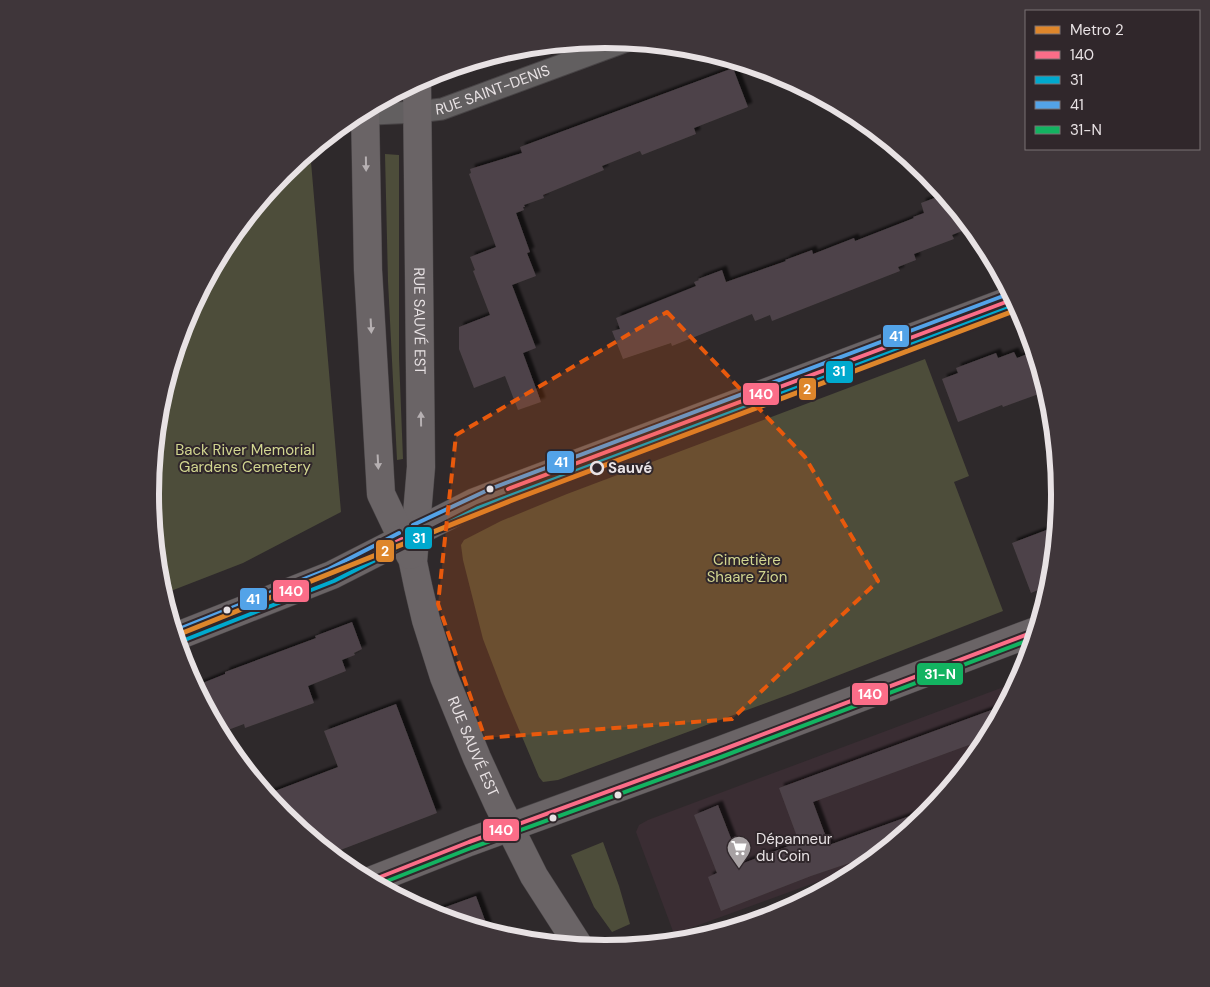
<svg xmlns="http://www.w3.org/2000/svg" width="1210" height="987" font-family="'DM Sans',sans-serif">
<defs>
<filter id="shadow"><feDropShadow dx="4.5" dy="-4.5" stdDeviation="1" flood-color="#0009"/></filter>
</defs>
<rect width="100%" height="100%" fill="#2e292b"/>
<path fill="#3a2d33" d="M1017 682 983 746 926 815 869 863 674 934 636 832 639 825 648 820Z"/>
<path fill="#4d4d3a" d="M385 154 399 155V357L403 459 397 460 388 281Z
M300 158 306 159 311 162 341 512 243 563 163 594 159 582 150 493 159 405 185 319 227 241 284 172Z
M925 359 969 476 954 482 1003 611 793 693 558 780 543 782 539 777 504 694 483 639 463 560 461 545 464 540 501 521 567 494Z
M603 842 619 886 630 924 612 932 594 907 571 855Z"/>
<path fill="#4d4348" filter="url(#shadow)" d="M733 68 748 107 694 128 696 134 642 155 640 151 602 166 604 170 543 195 544 198 524 205 525 207H523L524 210 516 213 530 252 527 253 536 276 512 285 536 348 523 353 541 402 518 410 505 376 474 388 459 349V327L490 315 473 271 475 270 470 257 496 247 469 174 471 173 470 169 522 153 520 147Z
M945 194 972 227 952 235 954 239 914 254 916 260 898 267 900 271 772 321 770 315 755 321 752 314 672 346 671 343 623 359 612 331 620 329 616 318 696 286 694 282 699 280 698 279 722 270 726 282 786 261 785 260 812 250 813 254 854 238 855 241 914 218 913 217 924 213 921 203Z
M1035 351 1047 391 1003 407 1002 405 958 422 942 379 958 373 956 368 996 353 998 358 1014 352 1017 358Z
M1057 526 1050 585 1031 593 1012 543Z
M352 622 362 649 354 653 355 655 342 660 346 671 308 686 314 703 245 728 244 724 220 733 195 686 225 674V672L316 638 315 636Z
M396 704 437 813 330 854 283 815 267 794 338 767 324 731Z
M1005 705 988 738 813 802 829 845 929 809 930 810 926 815 882 852 811 876 721 911 708 877 717 873 694 815 718 805 741 864 799 842 779 788Z
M476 896 489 931 429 913Z"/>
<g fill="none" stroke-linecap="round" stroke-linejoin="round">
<defs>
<g id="street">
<path id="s1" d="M352 115 417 112 442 109 627 41"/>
</g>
<g id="secondary">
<path id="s2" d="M417 81 421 467 413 562 418 586 426 620 444 677 477 758 498 804 534 876 579 946"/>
<path d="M365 108 368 270 381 494 410 555"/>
<path d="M175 637 332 575 475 502 1014 299"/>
<path d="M370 881 469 842 719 751 1036 631"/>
</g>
</defs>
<use href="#street" stroke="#484446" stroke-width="23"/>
<use href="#secondary" stroke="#484446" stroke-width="29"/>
<use href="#street" stroke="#625f60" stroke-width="21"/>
<use href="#secondary" stroke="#6a6466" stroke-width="28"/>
<defs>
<path id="bus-1" d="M508 489 1014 299
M176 637 332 575 402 539
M370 881 469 842 719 751 1036 631"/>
<path id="bus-2" d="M177 643 334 581 478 508 1016 305"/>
<path id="bus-3" d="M413 525 490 489 1011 293
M174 631 329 569 399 533"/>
<path id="bus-4" d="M377 885 471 848 721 757 1034 638"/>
</defs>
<use href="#bus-1" stroke="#30272b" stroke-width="8"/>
<use href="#bus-2" stroke="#30272b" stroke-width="8"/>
<use href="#bus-3" stroke="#30272b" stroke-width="8"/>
<use href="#bus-4" stroke="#30272b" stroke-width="8"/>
<use href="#bus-1" stroke="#fb6d88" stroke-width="4"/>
<use href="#bus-2" stroke="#00a9ce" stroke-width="4"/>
<use href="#bus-3" stroke="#53a3e8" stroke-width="4"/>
<use href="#bus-4" stroke="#13b361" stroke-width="4"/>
<defs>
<path id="metro-1" d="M175 636 510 501 1019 309"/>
</defs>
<use href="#metro-1" stroke="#30272b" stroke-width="9"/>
<use href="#metro-1" stroke="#de862b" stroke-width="5"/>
</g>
<defs><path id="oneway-solid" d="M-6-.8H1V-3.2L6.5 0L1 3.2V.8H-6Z" transform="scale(1.25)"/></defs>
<g fill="#b6b0b2">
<use href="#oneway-solid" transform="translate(366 164) rotate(89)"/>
<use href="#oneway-solid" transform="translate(371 326) rotate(87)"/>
<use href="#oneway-solid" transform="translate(421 419) rotate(-91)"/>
<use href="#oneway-solid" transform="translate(378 462) rotate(87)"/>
</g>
<path fill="#e8590c" fill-opacity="0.2" stroke="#e8590c" stroke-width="4" stroke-dasharray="10 6" stroke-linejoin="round" d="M667 312 805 457 878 581 732 719 485 738 438 604 456 435Z"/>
<defs>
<symbol id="supermarket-pin" viewBox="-11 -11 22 30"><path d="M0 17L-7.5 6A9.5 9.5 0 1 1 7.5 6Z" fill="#a7a1a3" stroke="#30272b"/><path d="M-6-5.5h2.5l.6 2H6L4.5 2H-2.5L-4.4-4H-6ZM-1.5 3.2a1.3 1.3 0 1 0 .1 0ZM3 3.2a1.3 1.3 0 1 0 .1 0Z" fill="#fff"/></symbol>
</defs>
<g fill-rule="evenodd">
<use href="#supermarket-pin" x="725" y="834" width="28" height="38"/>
</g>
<circle fill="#30272b" stroke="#e8e2e4" stroke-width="2.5" cx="597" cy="468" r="6"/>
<g fill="#e8e2e4" stroke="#30272b" stroke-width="2">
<circle cx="490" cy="489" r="4.5"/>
<circle cx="227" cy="610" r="4.5"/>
<circle cx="618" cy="795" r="4.5"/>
<circle cx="553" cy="818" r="4.5"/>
</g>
<g text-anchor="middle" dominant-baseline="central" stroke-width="4" stroke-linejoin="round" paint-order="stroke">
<g font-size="15" fill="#e8e2e4" stroke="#30272b">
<text stroke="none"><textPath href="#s1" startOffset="144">RUE SAINT-DENIS</textPath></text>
<text stroke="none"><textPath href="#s2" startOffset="240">RUE SAUVÉ EST</textPath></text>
<text stroke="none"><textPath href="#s2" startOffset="676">RUE SAUVÉ EST</textPath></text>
</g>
<g font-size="15" fill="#d2d690" stroke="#30272b">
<text x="245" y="450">Back River Memorial<tspan x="245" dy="17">Gardens Cemetery</tspan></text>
<text x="747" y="560">Cimetière<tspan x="747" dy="17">Shaare Zion</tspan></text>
</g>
<g font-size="15" font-weight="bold" fill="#e8e2e4" stroke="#30272b" text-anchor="start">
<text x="608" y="468">Sauvé</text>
</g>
<g font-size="15" fill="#e8e2e4" stroke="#30272b" text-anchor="start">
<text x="756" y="839">Dépanneur<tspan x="756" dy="17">du Coin</tspan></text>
</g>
</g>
<path d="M0 0H1210V987H0ZM159 494a446 446 0 1 1 892 0a446 446 0 1 1-892 0Z" fill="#3f363a" fill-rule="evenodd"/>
<path fill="none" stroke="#e8e2e4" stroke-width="6" d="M159 494a446 446 0 1 1 892 0a446 446 0 1 1-892 0Z"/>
<g stroke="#30272b" stroke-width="2">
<rect x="882" y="324" width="28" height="24" rx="5" fill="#53a3e8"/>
<rect x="825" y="360" width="29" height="24" rx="5" fill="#00a9ce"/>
<rect x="798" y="377" width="19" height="24" rx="5" fill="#de862b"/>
<rect x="742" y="382" width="38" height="24" rx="5" fill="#fb6d88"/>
<rect x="546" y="450" width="29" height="24" rx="5" fill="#53a3e8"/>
<rect x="404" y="526" width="29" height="24" rx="5" fill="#00a9ce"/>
<rect x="375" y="539" width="20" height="24" rx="5" fill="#de862b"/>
<rect x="272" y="579" width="38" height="24" rx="5" fill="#fb6d88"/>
<rect x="239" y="587" width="29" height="24" rx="5" fill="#53a3e8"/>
<rect x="916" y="662" width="48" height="24" rx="5" fill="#13b361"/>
<rect x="851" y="682" width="38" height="24" rx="5" fill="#fb6d88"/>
<rect x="482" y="818" width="38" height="24" rx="5" fill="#fb6d88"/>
</g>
<g font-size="14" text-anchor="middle" font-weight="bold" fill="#fff">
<text x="896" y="341">41</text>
<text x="839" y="376">31</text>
<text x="807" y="394">2</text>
<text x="761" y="399">140</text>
<text x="561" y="467">41</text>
<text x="419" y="543">31</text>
<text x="385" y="556">2</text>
<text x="291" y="596">140</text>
<text x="253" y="604">41</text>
<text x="940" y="679">31-N</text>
<text x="870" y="699">140</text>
<text x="501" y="835">140</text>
</g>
<rect x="1025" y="10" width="175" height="140" fill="#30272b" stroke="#7a7275"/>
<rect x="1035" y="26" width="25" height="8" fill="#de862b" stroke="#7a7275"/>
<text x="1070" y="35" font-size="15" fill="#e8e2e4">Metro 2</text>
<rect x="1035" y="51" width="25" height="8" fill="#fb6d88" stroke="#7a7275"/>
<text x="1070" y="60" font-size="15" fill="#e8e2e4">140</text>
<rect x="1035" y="76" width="25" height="8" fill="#00a9ce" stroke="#7a7275"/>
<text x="1070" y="85" font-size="15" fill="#e8e2e4">31</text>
<rect x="1035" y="101" width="25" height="8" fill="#53a3e8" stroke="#7a7275"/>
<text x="1070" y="110" font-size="15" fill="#e8e2e4">41</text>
<rect x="1035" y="126" width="25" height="8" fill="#13b361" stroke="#7a7275"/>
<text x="1070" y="135" font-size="15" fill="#e8e2e4">31-N</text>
</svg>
